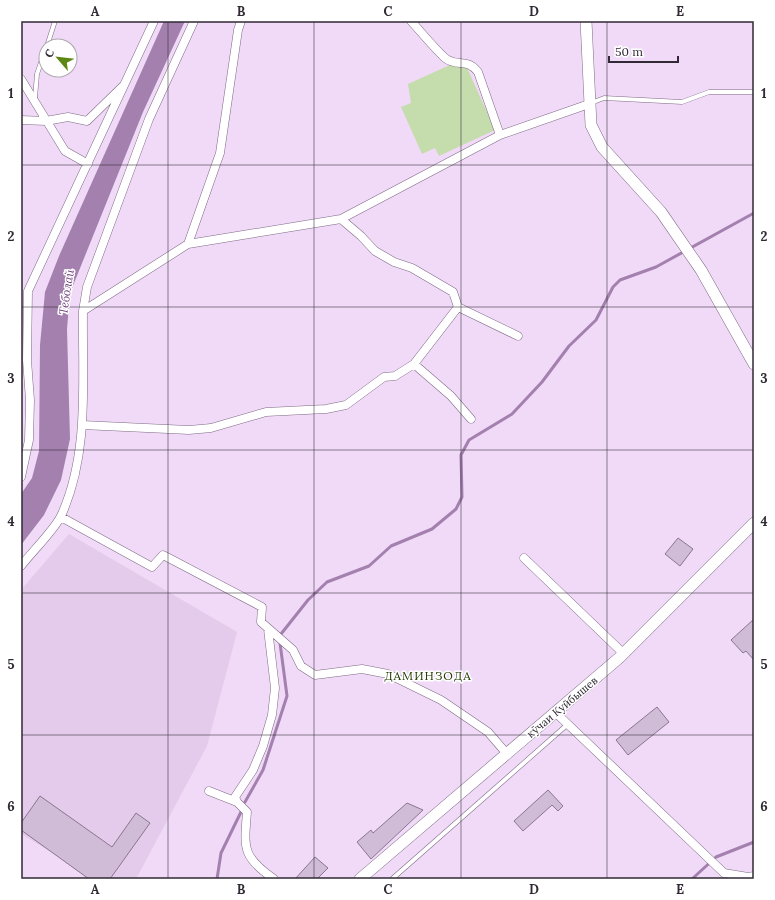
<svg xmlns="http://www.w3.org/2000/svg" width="775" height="900" font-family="Lora,serif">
<rect width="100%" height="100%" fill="#f0daf7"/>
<path fill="#e4caeb" d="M69 534 237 632 207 746 136 879H97L21 834V590Z"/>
<path fill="#c5dcad" d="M463 59 495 130 439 156 435 148 422 154 401 107 411 103 408 84Z"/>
<path fill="#a380ae" d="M164 21H185L143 112 70 293 67 329 70 439 61 480 44 515 21 545V494L32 478 39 451 40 345 45 292 59 256Z"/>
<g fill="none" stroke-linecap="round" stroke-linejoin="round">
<path stroke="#a380ae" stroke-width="3" d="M245 802 263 770 287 696 280 643 281 634 308 600 327 582 369 566 391 546 432 529 456 509 462 497 461 455 469 440 512 414 542 382 569 346 596 320 613 287 620 280 656 267 754 213
M217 879 221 853 241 812
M692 879 716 857 754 842"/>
</g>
<path fill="#d1bcd8" stroke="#89768f" d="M678 538 693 549 680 566 665 554Z
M754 619V660L746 651 743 653 731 640Z
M657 707 669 722 628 755 616 740Z
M548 790 563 806 558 811 552 805 523 831 514 821Z
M40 796 112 847 136 813 150 823 110 879H89L21 830V823Z
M407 803 423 810 371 859 357 842 371 830 373 833Z
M315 857 328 868 317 879H295Z"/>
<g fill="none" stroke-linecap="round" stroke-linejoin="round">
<defs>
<path id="lane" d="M47 46 55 21
M35 98 37 74 46 48
M591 103 604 98 682 102 709 92H754
M392 879 568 724"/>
<path id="street" d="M411 21C422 33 433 47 445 58 458 68 466 57 478 72L500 135
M21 79 65 151 88 164
M21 120 46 121 68 117 87 121 123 86
M341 219 361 236 375 251 394 262 412 268 453 292 458 307 518 336
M188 244 341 219 500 135 589 104
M83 311 87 287 149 119 194 21
M414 364 451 396 471 419
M82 425 189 430 211 428 266 412 326 409 346 405 384 377 395 376 414 364 458 307
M21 477 29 440 30 400 27 360 28 291 154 21
M61 517 152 567 163 555 262 607 261 622 293 650 301 666 315 675 362 669 388 674 441 700 488 732 507 754
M524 558 624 654
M21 566C31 553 55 529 61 516 90 453 82 379 83 311L188 244 220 153 238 30 241 21
M268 629 275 688 272 715 263 746 253 770 235 797 237 802 247 812C244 848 242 857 274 879
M555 712 724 873 748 877 754 876
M209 791 237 802"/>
<path id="secondary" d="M586 21 591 125 602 147 661 212 701 270 754 364
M360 879 619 658 754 523"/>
</defs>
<use href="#lane" stroke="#7e6b84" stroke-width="5"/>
<use href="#street" stroke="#7e6b84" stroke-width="9"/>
<use href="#secondary" stroke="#7e6b84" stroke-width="12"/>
<use href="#lane" stroke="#fff" stroke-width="4"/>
<use href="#street" stroke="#fff" stroke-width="8"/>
<use href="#secondary" stroke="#fff" stroke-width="11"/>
</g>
<path fill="none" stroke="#312934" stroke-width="1" stroke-opacity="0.55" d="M168 21V879M314 21V879M461 21V879M607 21V879M21 165H754M21 307H754M21 450H754M21 593H754M21 735H754"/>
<g text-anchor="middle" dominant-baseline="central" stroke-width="3" stroke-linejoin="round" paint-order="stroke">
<g font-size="11" fill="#312934" stroke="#fff">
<text transform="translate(562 707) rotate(-40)">кӯчаи Куйбышев</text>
</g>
<g font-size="12" font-style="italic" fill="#70417d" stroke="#fff">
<text transform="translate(66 292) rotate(-81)">Теболай</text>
</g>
<g font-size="12" letter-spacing="1" fill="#253a05" stroke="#fff">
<text x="428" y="675">ДАМИНЗОДА</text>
</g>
</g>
<rect width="775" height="900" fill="none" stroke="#ffffff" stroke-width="44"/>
<g transform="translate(58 58) rotate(298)"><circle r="19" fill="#ffffff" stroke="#ada9ae"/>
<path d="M0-3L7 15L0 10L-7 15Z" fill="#5c8714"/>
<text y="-6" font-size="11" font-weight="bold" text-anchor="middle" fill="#312934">С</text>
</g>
<path d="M609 56v6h69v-6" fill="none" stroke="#312934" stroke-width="2"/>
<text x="615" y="56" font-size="12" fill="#312934" stroke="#ffffff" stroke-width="3" paint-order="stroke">50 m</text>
<rect x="22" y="22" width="731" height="856" fill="none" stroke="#312934" stroke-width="1.5"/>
<g font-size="13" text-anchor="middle" font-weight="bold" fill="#312934">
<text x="95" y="16">A</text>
<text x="241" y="16">B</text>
<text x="388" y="16">C</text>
<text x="534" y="16">D</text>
<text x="680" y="16">E</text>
<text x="11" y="98">1</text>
<text x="764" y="98">1</text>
<text x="11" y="241">2</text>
<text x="764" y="241">2</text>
<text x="11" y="383">3</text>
<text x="764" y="383">3</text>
<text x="11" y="526">4</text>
<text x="764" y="526">4</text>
<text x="11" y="669">5</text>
<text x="764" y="669">5</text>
<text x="11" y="811">6</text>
<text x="764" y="811">6</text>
<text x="95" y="894">A</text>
<text x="241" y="894">B</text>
<text x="388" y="894">C</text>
<text x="534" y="894">D</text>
<text x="680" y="894">E</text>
</g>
</svg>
